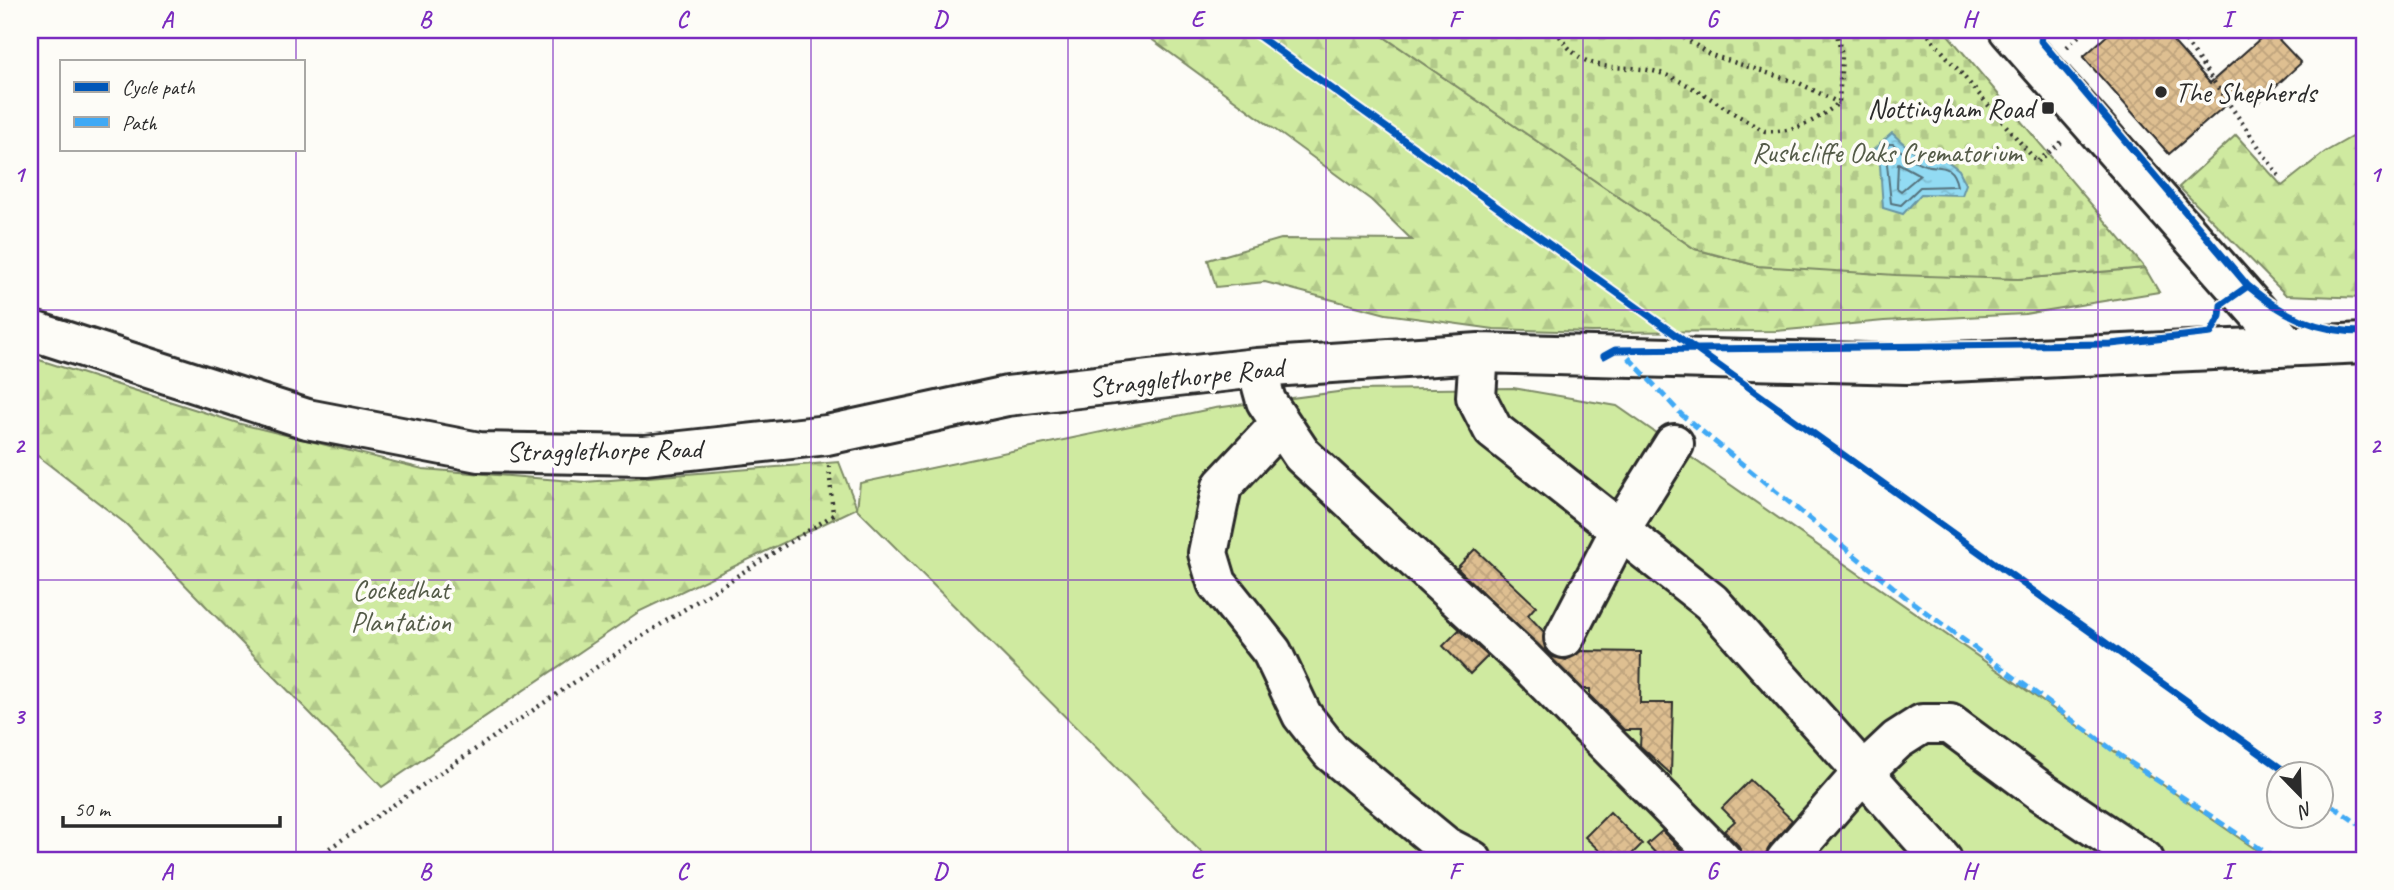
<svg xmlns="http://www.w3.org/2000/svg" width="2394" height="890" font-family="Caveat,sans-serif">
<defs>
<pattern id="forest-firs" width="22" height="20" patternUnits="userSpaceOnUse" patternTransform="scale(1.75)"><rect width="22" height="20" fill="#cfeaa0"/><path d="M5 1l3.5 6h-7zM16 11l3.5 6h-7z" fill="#b2c98a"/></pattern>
<pattern id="cemetery-stones" width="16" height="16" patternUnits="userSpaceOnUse" patternTransform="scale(1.75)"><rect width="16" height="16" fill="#cfeaa0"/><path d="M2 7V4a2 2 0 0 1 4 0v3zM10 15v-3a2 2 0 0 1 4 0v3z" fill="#b2c98a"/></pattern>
<pattern id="water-ripples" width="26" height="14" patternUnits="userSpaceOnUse" patternTransform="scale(1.75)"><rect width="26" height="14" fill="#92dbf3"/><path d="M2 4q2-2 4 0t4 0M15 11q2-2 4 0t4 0" fill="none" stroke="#7ebcd0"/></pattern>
<pattern id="building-cross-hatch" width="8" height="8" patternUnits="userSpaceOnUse" patternTransform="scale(1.75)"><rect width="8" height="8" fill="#debf91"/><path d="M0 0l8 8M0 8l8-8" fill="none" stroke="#bfa47d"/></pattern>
</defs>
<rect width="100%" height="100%" fill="#fdfcf7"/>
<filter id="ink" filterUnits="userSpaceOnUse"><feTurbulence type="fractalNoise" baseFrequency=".0143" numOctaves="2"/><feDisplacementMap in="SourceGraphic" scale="14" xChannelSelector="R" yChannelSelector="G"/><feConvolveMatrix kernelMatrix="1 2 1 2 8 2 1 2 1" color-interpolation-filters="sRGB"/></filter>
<g filter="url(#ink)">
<path fill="url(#forest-firs)" stroke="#7d8a66" stroke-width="2" d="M1139 30H1374L1695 249 1758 266 2018 279 2145 268 2159 292 2025 314 1884 321 1776 331 1592 332 1494 329 1386 314 1265 282 1216 287 1208 260 1281 239 1412 240 1371 200Z
M2364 130V298L2286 295 2179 187 2236 135 2282 186 2325 152Z
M30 357 241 424 423 469 585 482 839 462 857 508 640 611 382 787 126 524 30 450Z"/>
<path fill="url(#cemetery-stones)" stroke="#7d8a66" stroke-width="2" d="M1374 30H1944L2145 268 2018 279 1896 275 1758 266 1695 249Z"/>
<path fill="#cfeaa0" stroke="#7d8a66" stroke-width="2" d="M1513 388 1617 406 2271 860H1209L857 509 860 483 1215 408 1353 390Z"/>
<path fill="url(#water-ripples)" stroke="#6995a3" stroke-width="2" d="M1892 133C1908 148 1919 159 1942 157L1959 170 1966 184 1962 195 1921 194 1903 214 1883 208 1880 165 1871 152Z"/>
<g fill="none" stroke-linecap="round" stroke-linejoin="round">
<path stroke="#54717b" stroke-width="2" d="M1889 144H1893C1902 152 1911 160 1922 164 1937 170 1952 160 1957 186L1920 187 1901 205 1891 203 1887 164 1881 153Z
M1898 163 1920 175 1901 191 1897 188Z"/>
</g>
<path fill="url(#building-cross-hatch)" stroke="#2b2b2b" stroke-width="2" d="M2113 30H2163L2210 83 2270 30 2301 63 2255 105 2242 91 2169 154 2083 57Z
M1475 549 1536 606 1528 615 1544 632 1545 649 1553 657 1566 660 1581 651 1641 652 1640 703H1673L1671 774 1640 746 1641 730H1624L1590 696V689H1583L1457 568Z
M1459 630 1488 656 1470 674 1443 646Z
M1750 780 1792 820 1770 846 1765 860H1743L1738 845 1724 831 1735 821 1722 808Z
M1610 812 1642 844 1626 860H1609L1585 837Z
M1662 831 1691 860H1662L1647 844Z"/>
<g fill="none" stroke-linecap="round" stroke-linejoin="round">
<defs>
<path id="minor" d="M2009 30 2286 344
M30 330 307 419 479 452 645 455 827 435 1007 396 1257 368 1479 353 1907 364 2364 343
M1479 353 1476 397 1493 430 1711 602 1942 860
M1257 368 1266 401 1302 455 1524 660 1722 860
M1280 424 1222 486 1208 553 1217 583 1272 652 1302 715 1331 752 1445 846 1472 860
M1564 638 1620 530 1674 444
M1786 860 1863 772 1897 740 1922 724H1950L2042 792 2144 860"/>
</defs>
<use href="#minor" stroke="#2b2b2b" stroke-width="44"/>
<path stroke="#2b2b2b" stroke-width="4.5" stroke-dasharray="2 5" stroke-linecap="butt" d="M1556 30C1587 84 1623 58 1666 75 1701 89 1731 114 1765 131 1796 133 1815 121 1839 103L1842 56 1836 30
M1672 30 1711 55 1799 83 1839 103
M1924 30 2037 162 2063 141
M2178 30 2281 179
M2067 47 2085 30
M312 860 644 635 833 515 829 466"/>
<use href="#minor" stroke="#fdfcf7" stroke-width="38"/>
<path stroke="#3fa9f5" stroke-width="5" stroke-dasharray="10 5" stroke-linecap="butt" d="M1628 357 1682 415 1908 599 2125 759 2277 860
M2320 797 2364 828"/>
<defs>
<path id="cycleway" d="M1250 30 2289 774
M2043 30 2041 41 2248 286C2284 316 2317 332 2364 332
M1604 356 1615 350 2111 344 2211 333 2220 316 2221 305 2248 286"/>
</defs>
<use href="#cycleway" stroke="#fdfcf7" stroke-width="11"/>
<use href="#cycleway" stroke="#0057b8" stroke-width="7"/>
</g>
</g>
<path fill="none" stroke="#7b2cbf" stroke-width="2" stroke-opacity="0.55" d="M296 30V61M553 30V860M811 30V860M1068 30V860M1326 30V860M1583 30V860M1841 30V860M2098 30V860M296 149V860M30 310H2364M30 580H2364"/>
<g fill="#2b2b2b" stroke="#fdfcf7" stroke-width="2.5">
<circle cx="2161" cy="92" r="7"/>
<rect x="2041" y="101" width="14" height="14" rx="3.5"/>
</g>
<g text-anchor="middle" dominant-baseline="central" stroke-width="7" stroke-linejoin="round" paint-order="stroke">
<g font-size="28" fill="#2b2b2b" stroke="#fdfcf7" text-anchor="start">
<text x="2175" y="92">The Shepherds</text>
<text x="2034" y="108" text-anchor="end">Nottingham Road</text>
</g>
<g font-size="28" fill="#545b48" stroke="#fdfcf7">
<text x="1887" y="152">Rushcliffe Oaks Crematorium</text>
<text x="401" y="589">Cockedhat<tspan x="401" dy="32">Plantation</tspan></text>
</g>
<g font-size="28" fill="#2b2b2b" stroke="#fdfcf7">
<text transform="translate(1186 377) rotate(-6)">Stragglethorpe Road</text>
<text transform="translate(604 450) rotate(-1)">Stragglethorpe Road</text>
</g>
</g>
<rect width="2394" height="890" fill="none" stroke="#fdfcf7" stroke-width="77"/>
<rect x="60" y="60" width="245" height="91" fill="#fdfcf7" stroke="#a9a8a5" stroke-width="2"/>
<rect x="74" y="82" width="35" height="10" fill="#0057b8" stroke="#a9a8a5" stroke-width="2"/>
<text x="122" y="94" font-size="21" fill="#2b2b2b">Cycle path</text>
<rect x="74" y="117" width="35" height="10" fill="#3fa9f5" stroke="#a9a8a5" stroke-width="2"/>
<text x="122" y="130" font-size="21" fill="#2b2b2b">Path</text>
<g transform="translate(2300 795) rotate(157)"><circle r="33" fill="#fdfcf7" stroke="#a9a8a5" stroke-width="2"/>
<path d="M0-5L12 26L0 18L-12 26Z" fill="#2b2b2b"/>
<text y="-10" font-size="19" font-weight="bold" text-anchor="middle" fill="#2b2b2b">N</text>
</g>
<path d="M63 816v10h217v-10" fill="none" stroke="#2b2b2b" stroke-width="3.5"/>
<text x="74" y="816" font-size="21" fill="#2b2b2b" stroke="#fdfcf7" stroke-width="5" paint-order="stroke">50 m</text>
<rect x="38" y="38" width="2318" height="814" fill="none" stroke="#7b2cbf" stroke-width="2.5"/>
<g font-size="23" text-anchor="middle" font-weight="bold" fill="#7b2cbf">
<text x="167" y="27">A</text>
<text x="425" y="27">B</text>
<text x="682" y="27">C</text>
<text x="940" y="27">D</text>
<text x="1197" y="27">E</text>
<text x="1454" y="27">F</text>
<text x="1712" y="27">G</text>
<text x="1969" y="27">H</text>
<text x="2227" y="27">I</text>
<text x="19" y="182">1</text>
<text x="2375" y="182">1</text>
<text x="19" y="453">2</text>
<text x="2375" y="453">2</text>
<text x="19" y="724">3</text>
<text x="2375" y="724">3</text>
<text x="167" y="879">A</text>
<text x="425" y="879">B</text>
<text x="682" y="879">C</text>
<text x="940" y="879">D</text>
<text x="1197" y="879">E</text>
<text x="1454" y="879">F</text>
<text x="1712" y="879">G</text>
<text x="1969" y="879">H</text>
<text x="2227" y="879">I</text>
</g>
</svg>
